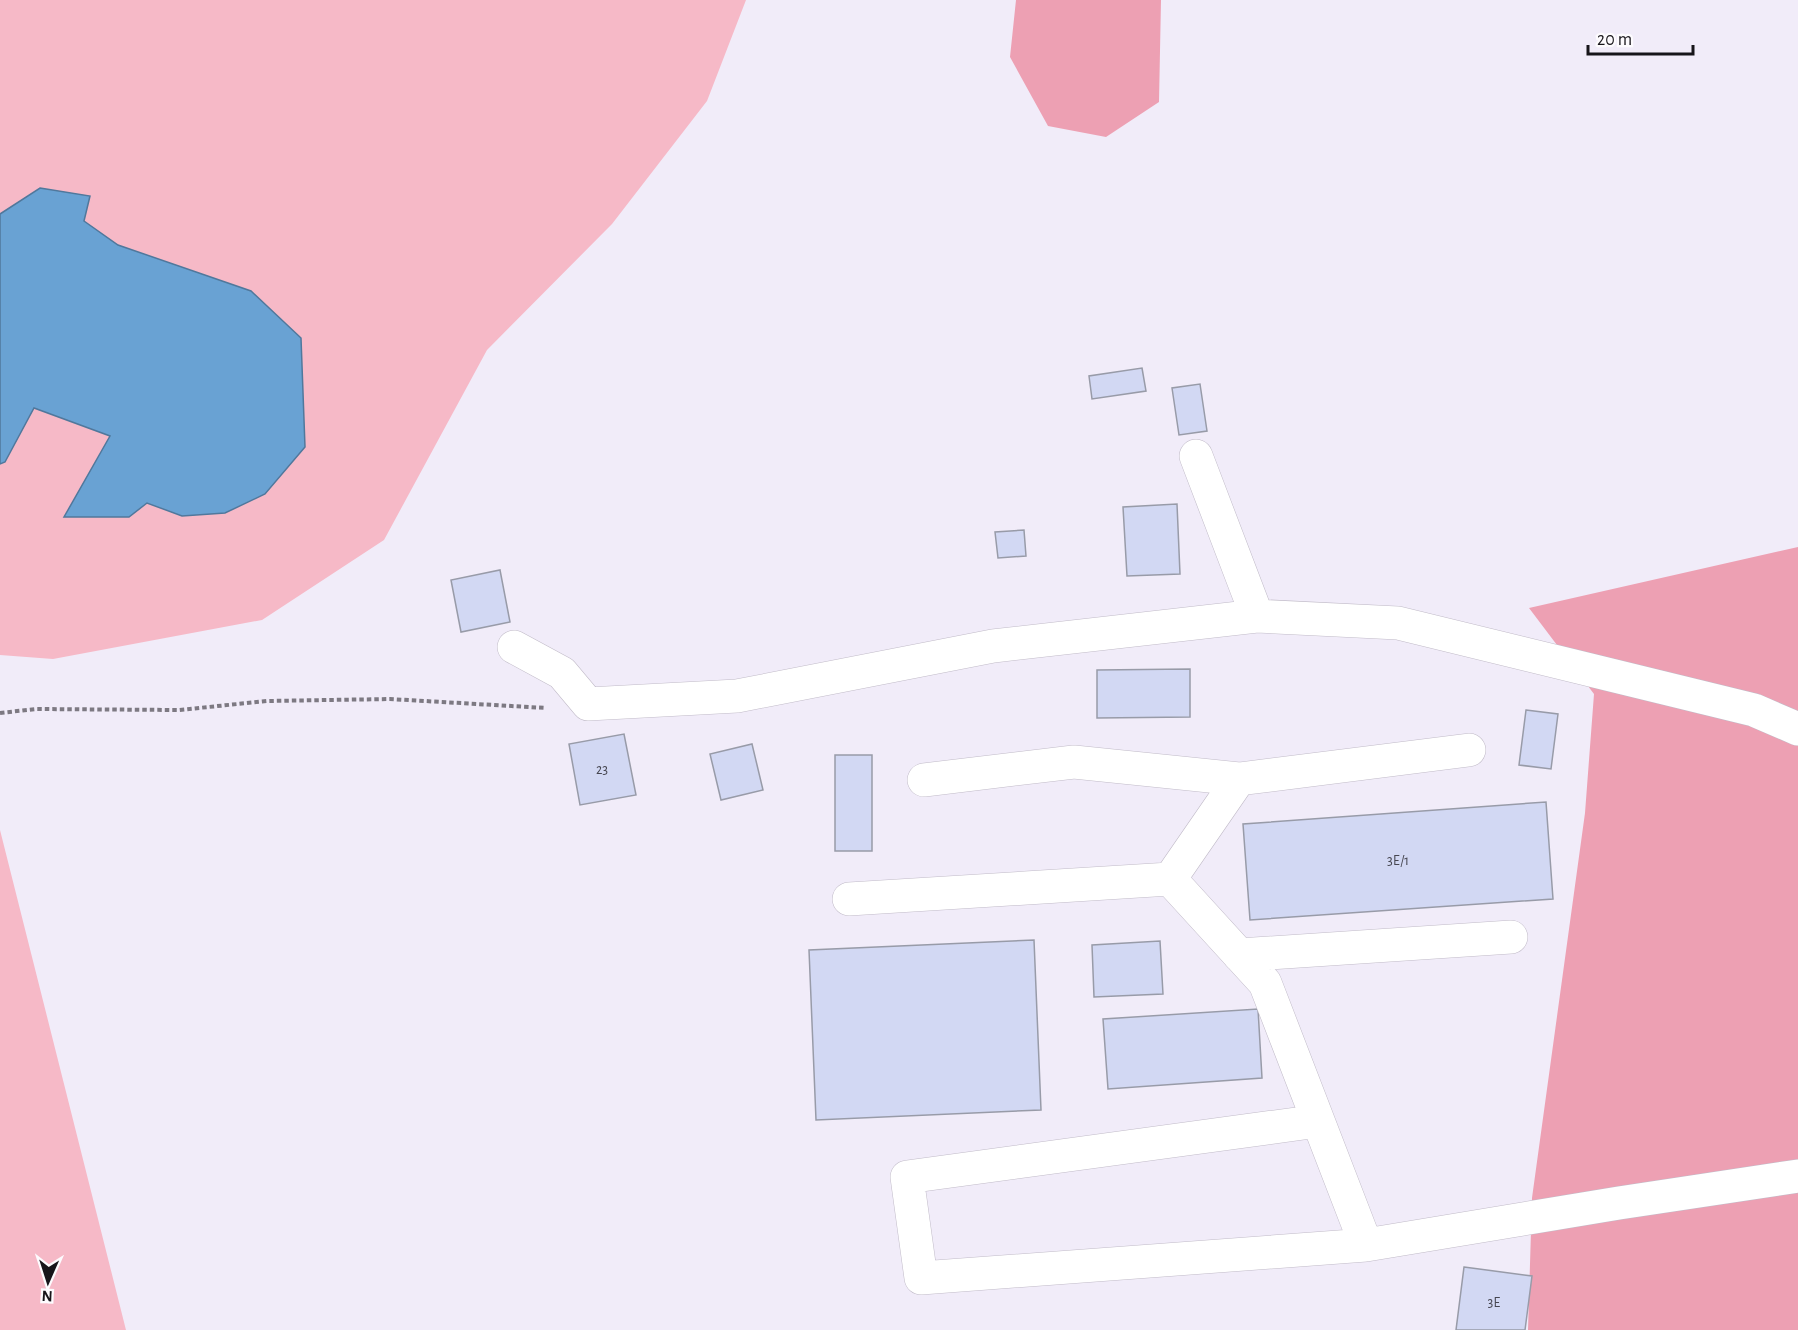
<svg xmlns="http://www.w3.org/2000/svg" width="1798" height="1330" font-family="'Alegreya Sans',sans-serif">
<rect width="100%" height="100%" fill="#f1ecf9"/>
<path fill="#f6b9c7" d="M0 0H746L707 101 612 224 487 350 384 540 262 620 53 659 0 655Z
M0 830 126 1330H0Z"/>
<path fill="#eda0b3" d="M1016 0H1161L1159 102 1106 137 1048 126 1010 57Z
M1798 547V1330H1528L1532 1198 1585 813 1594 694 1529 608Z"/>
<path fill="#69a2d3" stroke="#50789c" stroke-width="1.5" d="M40 188 90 196 84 221 118 245 251 291 301 338 305 447 265 494 225 513 182 516 147 503 129 517H64L110 436 34 408 5 462 0 464V214Z"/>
<path fill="#d2d8f3" stroke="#989ba8" stroke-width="1.5" d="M1142 368 1146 391 1092 399 1089 376Z
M1200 384 1207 431 1179 435 1172 388Z
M1177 504 1180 574 1127 576 1123 507Z
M1024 530 1026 556 998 558 995 532Z
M500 570 510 622 461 632 451 580Z
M1190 669V717L1097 718V670Z
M1526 710 1558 714 1551 769 1519 765Z
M624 734 636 795 580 805 569 744Z
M752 744 763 790 721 800 710 754Z
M835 755H872V851H835Z
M1546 802 1553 899 1250 920 1243 824Z
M1034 940 1041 1110 816 1120 809 950Z
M1160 941 1163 994 1094 997 1092 945Z
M1258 1009 1262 1078 1108 1089 1103 1019Z
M1464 1267 1532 1276 1525 1330H1456Z"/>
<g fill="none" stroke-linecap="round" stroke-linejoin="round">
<defs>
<path id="minor" d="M1196 456 1257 616
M514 647 562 673 588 704 737 696 993 646 1257 616 1398 623 1754 710 1798 729
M924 780 1074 762 1239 779 1469 750
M1170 879 1265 983 1366 1245
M849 899 1170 879 1239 779
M1239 955 1511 937
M1318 1121 907 1177 921 1278 1366 1245 1619 1203 1798 1176"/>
</defs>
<use href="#minor" stroke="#c1bbc8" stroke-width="34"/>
<path stroke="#7d7982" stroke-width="4" stroke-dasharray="4.5 3" stroke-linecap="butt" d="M0 713 36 709 179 710 267 701 390 699 546 708"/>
<use href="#minor" stroke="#fff" stroke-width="33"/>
</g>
<g text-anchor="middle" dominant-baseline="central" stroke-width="4.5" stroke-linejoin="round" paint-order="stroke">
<g font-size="14" fill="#464650">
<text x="602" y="770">23</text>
<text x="1398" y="861">3Е/1</text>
<text x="1494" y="1303">3Е</text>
</g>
</g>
<g transform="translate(48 1282) rotate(183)" stroke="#fdfbfe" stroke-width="4.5" paint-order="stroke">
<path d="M0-4.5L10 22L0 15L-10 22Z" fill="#17151a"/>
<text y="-9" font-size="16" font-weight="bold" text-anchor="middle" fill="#17151a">N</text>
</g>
<path d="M1588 45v9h105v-9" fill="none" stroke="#17151a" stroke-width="3"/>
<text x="1597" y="45" font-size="18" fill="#17151a" stroke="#fdfbfe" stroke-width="4.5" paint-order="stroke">20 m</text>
</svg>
